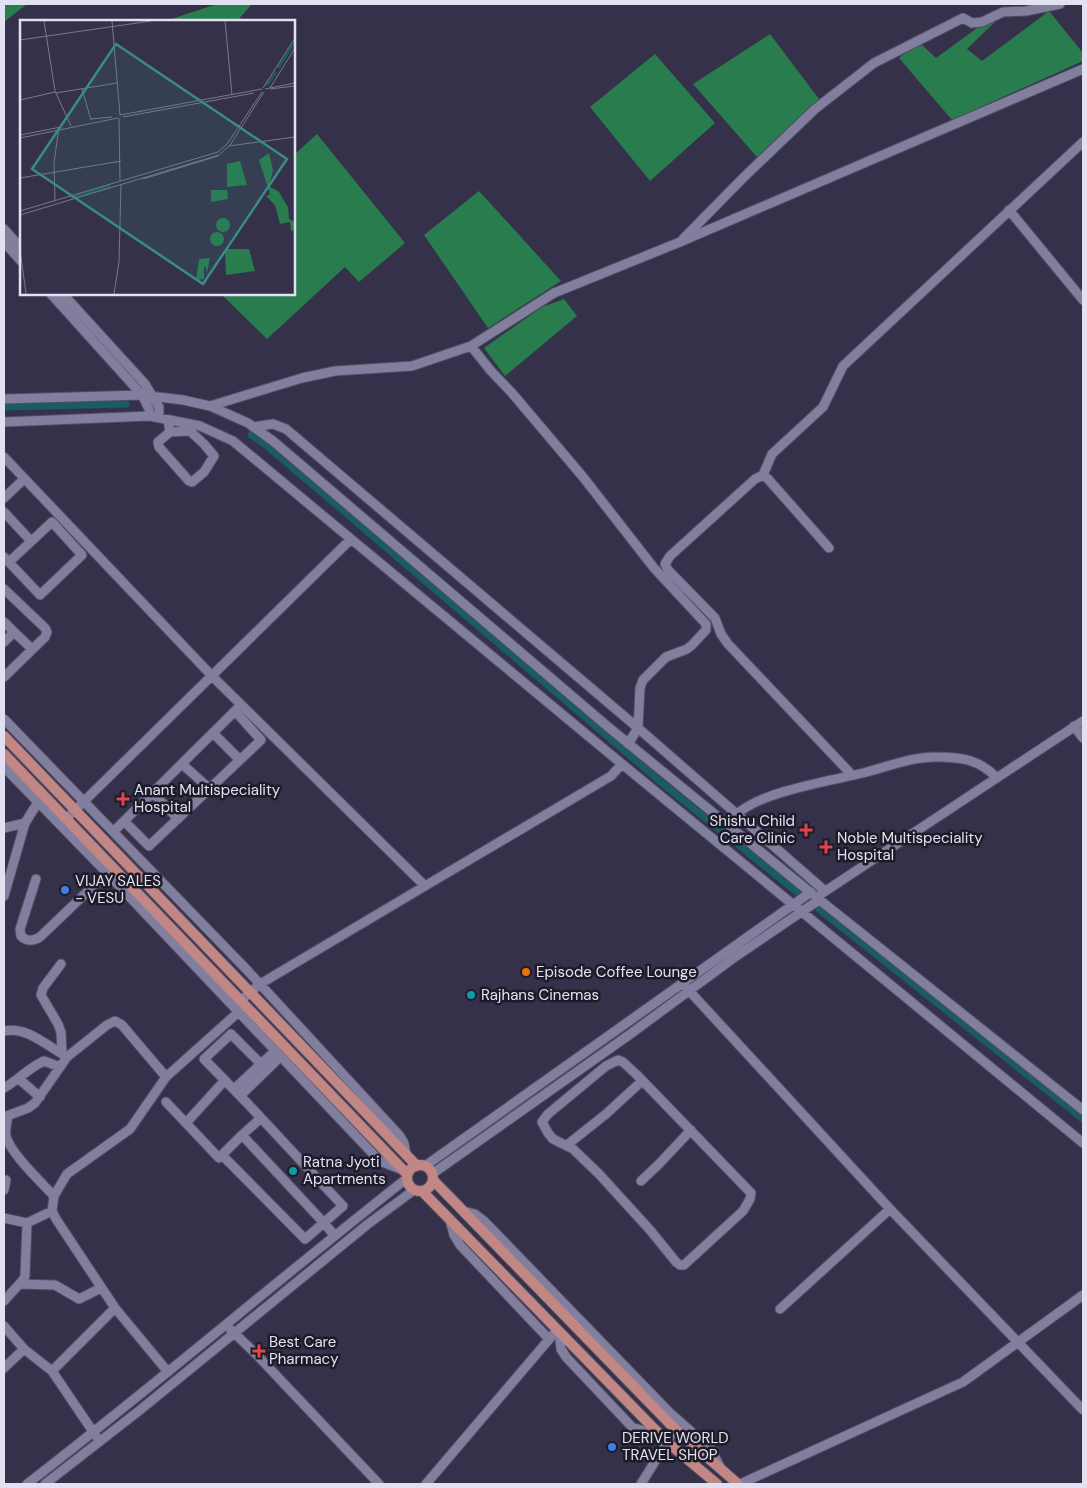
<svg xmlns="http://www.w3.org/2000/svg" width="1087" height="1488" font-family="'DM Sans',sans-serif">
<rect width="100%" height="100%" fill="#35314b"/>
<path fill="#297c4d" d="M4 4H27L4 22Z
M217 4H252L237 21H165Z
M1049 11 1083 53V61L952 120 899 58 919 42 936 58 977 28 999 18 967 49 982 61Z
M770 34 819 99 757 157 693 84Z
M655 54 715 123 650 181 590 107Z
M317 134 405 243 359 282 345 267 267 339 221 294H294V155Z
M479 191 561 281 488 328 424 235Z
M564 299 577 316 505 376 484 348 542 307Z"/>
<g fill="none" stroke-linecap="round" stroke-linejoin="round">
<path stroke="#195d63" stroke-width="7" d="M4 407 126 404
M251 435 266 445 668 788 797 892
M819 909 1083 1119"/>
<defs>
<path id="minor" d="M1009 210 1083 300
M4 229 21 248
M683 239 744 177 815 109 874 63 963 18 972 23 982 22 1003 12 1026 11 1060 4
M4 242 21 261
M51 294 142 395 149 409 150 416
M63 294 145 384 159 407V418
M471 346 491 371 512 393 583 477 654 568 706 624V630L692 645 687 649 666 657 643 680 640 688 638 728 628 744
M4 399 142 395 183 400 210 406 248 423 273 441 607 726 816 897 1083 1110
M210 406 302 378 335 371 412 366 471 346 554 293 680 242 1083 69
M168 420 170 432 190 431 204 444 214 456 204 472 192 482 189 481 159 447 158 442 170 432
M4 422 150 416 200 426 233 441 622 764 1083 1143
M253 427 273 424 286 429 638 728 825 891
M4 457 212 676 425 886 611 776 622 764
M763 475 772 454 823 407 843 366 1083 142
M4 498 24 479
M4 512 31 541
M829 548 768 479 763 475 755 479 670 556 665 564 668 570 715 618 721 634 728 644 852 775
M4 557 40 595 82 555 52 522 9 562
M4 589 45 628 47 632 45 637 4 677
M4 622 14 632 4 642
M14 632 32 649
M4 719 247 970 399 1135 404 1143 406 1154
M1074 726 1083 738
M213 733 240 760
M182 764 210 789
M4 767 107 873 375 1156 382 1162 403 1170
M153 793 178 819
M734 817C756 792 830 781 863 773 887 767 913 756 938 757 962 757 980 760 997 778
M66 819 351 539
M124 821 149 846 261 740 235 711
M4 828 25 823
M114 831 238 708
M36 879 20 929 21 936C27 942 33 941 40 937L109 871
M821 894 1083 721
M4 896 25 823 40 799
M61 964 43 988 41 995 58 1024 61 1032 62 1054
M682 983 890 1209 1083 1410
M240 1001 260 984 425 886
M4 1031C26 1026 46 1045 64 1055
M618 1060 623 1062 637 1075 751 1193 750 1199 743 1211 684 1265H680L676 1262 650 1230 599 1174 573 1149 553 1139 548 1133 542 1122 548 1114 606 1066Z
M19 1079 40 1097
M4 1088C18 1080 30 1067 44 1061L60 1067
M234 1089 275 1051
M240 1096 280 1057
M166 1102 219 1158 242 1135 324 1223 334 1235
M8 1116C7 1122 5 1130 6 1136 10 1153 42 1183 54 1196
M4 1117 28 1108 35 1103 67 1057 107 1025 115 1021 122 1025 166 1077
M186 1123 225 1080
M242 1135 261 1118
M567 1145 606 1114 642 1081
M222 1155 305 1239 343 1206 248 1104 204 1059 231 1034 261 1064
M425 1166 811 892
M432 1174 629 1035 735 957 819 900
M641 1181 658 1165 691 1130
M4 1190 6 1180
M463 1211 475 1214 484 1221 671 1414 711 1449 721 1469
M4 1218 27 1223 52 1211
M450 1220 454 1235 460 1245 549 1339
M20 1284 55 1285 79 1299 101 1288
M4 1301 23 1280 25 1276 27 1223
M780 1309 890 1209
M4 1326 24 1349
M230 1329 255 1353 379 1484
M559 1331 561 1349 566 1357 632 1427 644 1431H657
M4 1368 24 1349 52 1371 96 1436
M52 1371 115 1308
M168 1372 115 1308 56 1219 52 1211 54 1196 67 1174 130 1129 166 1077 243 1008
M27 1484C155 1385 279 1279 406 1179
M45 1484 140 1410 368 1224 414 1190
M426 1484 557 1330
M641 1484 675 1429
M740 1484 963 1382 1083 1295"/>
<path id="major" d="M4 736 417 1166
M4 754 407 1174
M407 1178a13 13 0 1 1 26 0a13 13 0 1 1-26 0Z
M433 1180 675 1429 738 1484
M422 1191 667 1442 717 1484"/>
</defs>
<use href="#minor" stroke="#4f4c63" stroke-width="11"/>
<use href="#major" stroke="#4f4c63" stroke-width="12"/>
<use href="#minor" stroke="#827f9e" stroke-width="9"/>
<use href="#major" stroke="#c28785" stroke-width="10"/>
</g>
<g fill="#e0444e" stroke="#1c1b27" stroke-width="2">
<path d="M120.5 791.5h5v5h5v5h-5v5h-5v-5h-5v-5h5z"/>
<path d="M803.5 822.5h5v5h5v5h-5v5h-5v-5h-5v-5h5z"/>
<path d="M823.5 839.5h5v5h5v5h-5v5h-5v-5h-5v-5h5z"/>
<path d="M256.5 1343.5h5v5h5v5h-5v5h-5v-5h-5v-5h5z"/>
</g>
<g fill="#3f7fe0" stroke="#1c1b27" stroke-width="2">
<circle cx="65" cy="890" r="5"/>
<circle cx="612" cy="1447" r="5"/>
</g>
<circle fill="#e8710a" stroke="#1c1b27" stroke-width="2" cx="526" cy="972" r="5"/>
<g fill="#0f9aa8" stroke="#1c1b27" stroke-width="2">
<circle cx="471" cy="995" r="5"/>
<circle cx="293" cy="1171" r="5"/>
</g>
<g text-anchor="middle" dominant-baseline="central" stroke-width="5" stroke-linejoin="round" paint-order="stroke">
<g font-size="15" fill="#e2e1f2" stroke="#1c1b27" text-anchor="start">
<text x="134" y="790">Anant Multispeciality<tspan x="134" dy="17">Hospital</tspan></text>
<text x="795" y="821" text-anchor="end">Shishu Child<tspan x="795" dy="17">Care Clinic</tspan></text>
<text x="837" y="838">Noble Multispeciality<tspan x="837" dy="17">Hospital</tspan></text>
<text x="75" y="881">VIJAY SALES<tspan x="75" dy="17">- VESU</tspan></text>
<text x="536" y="972">Episode Coffee Lounge</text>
<text x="481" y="995">Rajhans Cinemas</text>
<text x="303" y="1162">Ratna Jyoti<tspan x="303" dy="17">Apartments</tspan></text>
<text x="269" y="1342">Best Care<tspan x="269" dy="17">Pharmacy</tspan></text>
<text x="622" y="1438">DERIVE WORLD<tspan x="622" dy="17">TRAVEL SHOP</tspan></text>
</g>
</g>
<g transform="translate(20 20)">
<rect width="275" height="275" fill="#35314b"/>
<path d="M249 133 253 150 249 166 259 172 268 187 269 199 275 202V210L271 211 270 202 260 204 255 185 246 176 250 174 239 140ZM220 141 227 165 207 167V144ZM191 170H207L208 179 191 182ZM196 205a7 7 0 1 1 14 0a7 7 0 1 1-14 0ZM190 219a7 7 0 1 1 14 0a7 7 0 1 1-14 0ZM205 229H229L235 251 206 255ZM190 238 187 253 186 247H184V259L176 260 179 239Z" fill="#297c4d"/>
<path fill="none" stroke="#195d63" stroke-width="2.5" d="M258 48 275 22M247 65 256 52M55 177 90 166"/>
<path fill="none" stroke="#7a778e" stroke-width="1" d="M24 1 35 71 51 106M92 1 100 95M205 1 212 75M0 20 131 1M243 68 275 18M250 68 275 28M62 69 71 100M245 69 275 63M250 69 275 66M36 73 97 63M0 80 35 72M100 95 242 69M103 97 234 73M99 98 100 161M71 99 92 97M0 115 41 107M0 118 98 98M209 126 275 117M0 158 101 141M123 159 198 136M35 180 34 143 39 107M0 191 198 132 207 124 242 72M0 195 199 135 210 125 244 72M0 229 6 274M94 274 99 242 101 164"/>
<path fill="#398b88" fill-opacity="0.15" stroke="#398b88" stroke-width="2.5" d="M96 24 267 139 183 264 12 149Z"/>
<rect width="275" height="275" fill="none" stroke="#e2e1f2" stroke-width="2.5"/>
</g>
<rect width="1087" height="1488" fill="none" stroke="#e2e1f2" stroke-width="10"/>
</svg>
